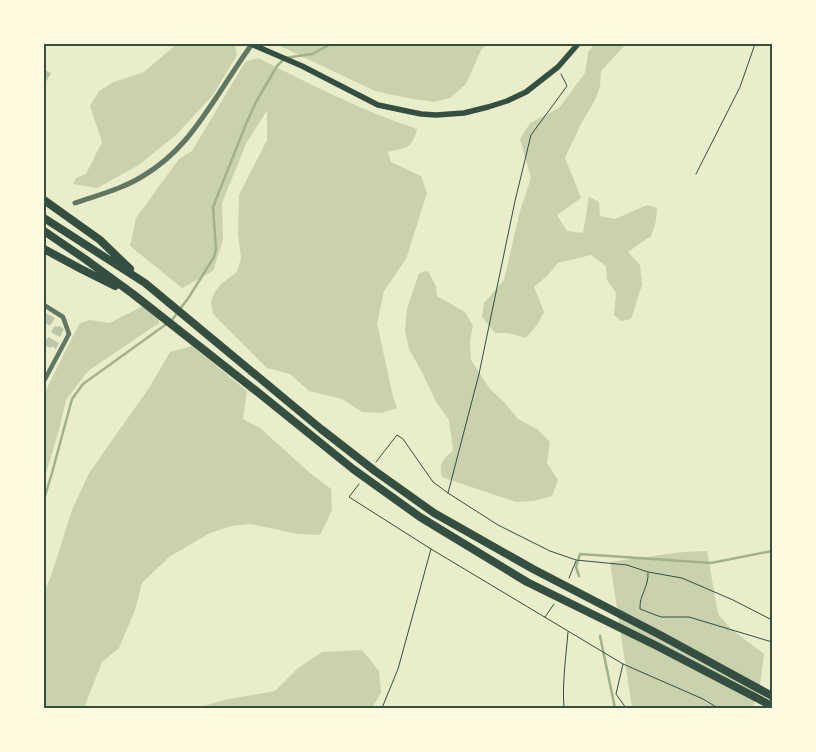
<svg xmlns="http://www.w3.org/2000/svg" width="816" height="752" font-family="Raleway,sans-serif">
<rect width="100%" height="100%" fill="#e9edc9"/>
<path fill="#cad2ad" d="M177 44H228L235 45 237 55 213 95 177 134 139 165 97 188 73 184 76 178 86 174 102 142 90 106 99 91 114 82 144 72Z
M276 44H487L481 50 466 84 450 98 434 102 407 98 375 91Z
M594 44H626L601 71 600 86 595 100 581 124 565 158 581 198 557 215 567 231 583 233 589 197 599 202 600 216 615 219 647 205 657 208 656 221 651 236 628 252 640 265 642 285 631 319 621 321 614 315 616 293 607 280 606 266 591 255 558 263 547 276 534 287 544 312 537 325 526 338 508 333H495L482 317 484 303 504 280 520 211 531 178 520 139 530 123 559 108 585 73 588 53Z
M258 58C310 84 362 111 417 129 412 150 406 147 388 152L391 162 421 176 427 193 406 259 384 291 377 323 393 397 397 408 381 413 362 412 342 399 309 391 290 374 267 368 213 314 211 302 214 293 221 284 237 272 241 258 238 234 239 195 267 140V110L246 144 222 203 223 240 213 271 182 288 130 246 136 218 179 159 192 151 245 62Z
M428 271 436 286 437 296 465 312 473 326 470 341 471 360 490 389 505 403 518 419 537 429 550 442 547 463 558 480 552 496 534 501 516 502 442 477C438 463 443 460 453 450L449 420 435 400 422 372 409 349 405 330 407 309 419 273Z
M143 306 159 310V323L88 371 66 400 59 430 44 480V394L79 324 90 320 109 323Z
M192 346 247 391 243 419 260 428 310 473 331 489 332 510 320 535 298 534 251 524 231 526 210 533 169 557 142 583 135 610 119 648 102 662 84 708H44V593L51 576 72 510 89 473 149 388 170 352Z
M707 551 718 614 731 629 764 654 759 692 752 708H632L610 562 682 552Z
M362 650 379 671 381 693 372 708H198L224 700 275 691 297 669 322 652Z"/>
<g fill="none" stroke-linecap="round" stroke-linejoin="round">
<path stroke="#a3b18a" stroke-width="2.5" d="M44 499 52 473 72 399 83 384 172 320 189 297 214 257 216 249 213 207 246 124 256 102 277 66 285 58 312 54 331 44
M579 576 576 567 580 554 711 563 772 551
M600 636 615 708"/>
</g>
<path fill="#bcc5a7" d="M44 70 51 73 44 85Z
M44 312 55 318 50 326 44 322Z
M55 326 58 327 59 326 64 329 60 337 51 332Z
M48 337 59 343 56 349 52 346 51 348 44 345Z"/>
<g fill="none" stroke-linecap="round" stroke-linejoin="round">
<path stroke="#344e41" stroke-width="1" d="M696 174 740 87 755 44
M376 462 397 435 403 439 433 482 448 493 498 525 550 551 576 560 627 565 648 572 682 578 733 600 772 620
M359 484 349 497 431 549 623 664 703 699 718 708
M448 493 479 374 515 201 531 135 567 86 561 74
M648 573C649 586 639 596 640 609L661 617H689L772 642
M569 578 576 561
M545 617 554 604
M623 664 616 694 626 708
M382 708 398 669 431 549
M564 708C562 683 566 657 568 632"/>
<path stroke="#617663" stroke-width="4.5" d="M44 305 63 317 69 334 44 381"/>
<path stroke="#617663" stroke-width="5" d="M75 203C98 195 122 189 143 176 178 155 196 128 218 95 229 78 240 61 252 44"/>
<path stroke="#344e41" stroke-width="5.5" d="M251 44 302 66 378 105 421 114 436 115 464 113 488 107 507 101 526 92 558 67 578 44"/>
<path stroke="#344e41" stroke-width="8" d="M44 200 100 240 130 269
M44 218 145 283 321 429 375 471 434 513 533 569 662 636 772 696
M44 231 85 259 133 294 255 390 353 469 420 517 527 582 657 646 772 706
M44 249 81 269 115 286"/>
</g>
<rect width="816" height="752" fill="none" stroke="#fefae0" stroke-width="90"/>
<rect x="45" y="45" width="726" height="662" fill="none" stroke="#344e41" stroke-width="2"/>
</svg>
